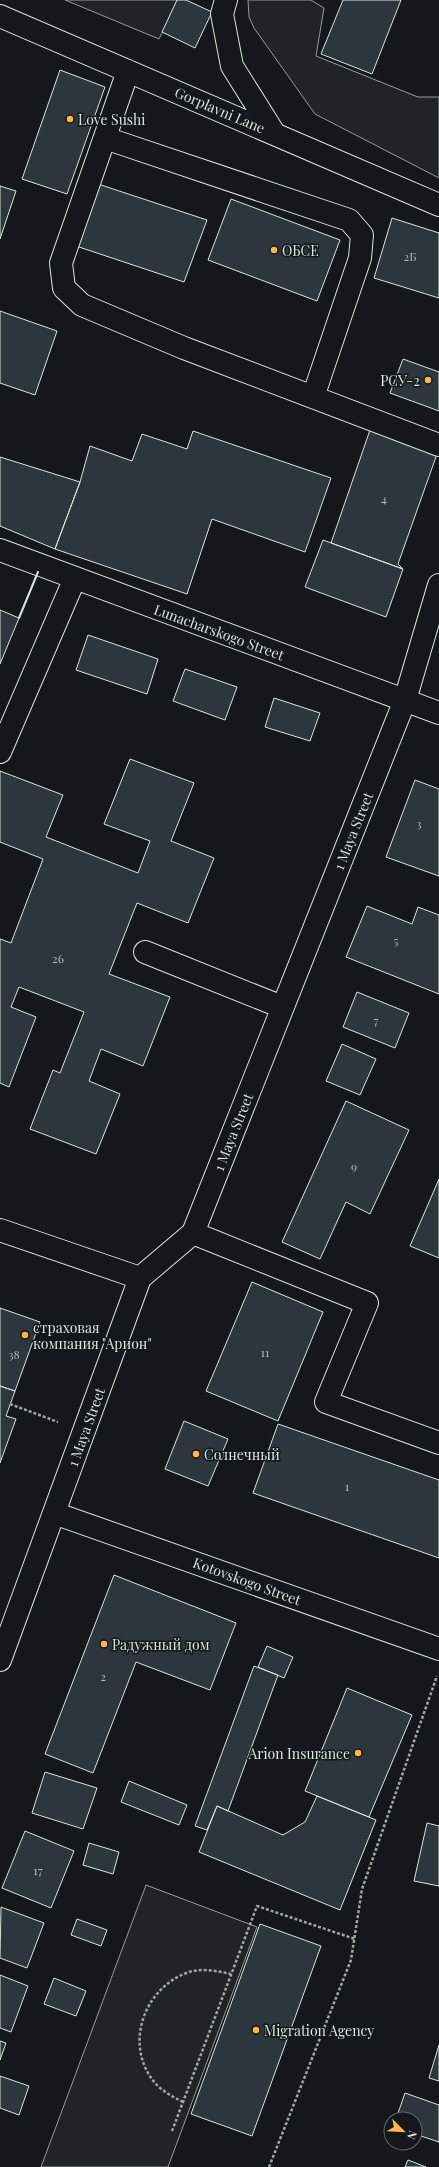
<svg xmlns="http://www.w3.org/2000/svg" width="439" height="2167" font-family="'Playfair Display',serif">
<rect width="100%" height="100%" fill="#14181c"/>
<path fill="#202428" stroke="#939e99" d="M65 0H178L159 39Z
M248 0H311L324 8 316 56 418 97H439V178L315 114 254 28 249 17Z
M146 1885 257 1927 168 2167H41Z"/>
<path fill="#2c363c" stroke="#d8e6dc" d="M177 0H186L212 12 195 48 162 32Z
M343 0H401L372 74 321 54Z
M60 70 105 87 67 194 22 179Z
M92 182 207 220 184 282 70 244Z
M0 186 16 191 0 239Z
M231 199 340 240 317 301 208 260Z
M392 218 439 233V298L374 278Z
M0 311 57 331 35 395 0 383Z
M403 359 439 372V411L390 393Z
M370 430 437 454 398 564 403 569 331 543Z
M193 431 331 478 305 552 212 519 187 594 55 549 80 482 90 446 132 461 142 434 187 449Z
M0 457 80 482 55 549 0 526Z
M323 540 403 569 386 617 305 587Z
M0 610 19 618 0 664Z
M88 635 158 659 147 694 76 670Z
M185 669 237 687 225 720 173 701Z
M274 698 320 713 310 741 265 727Z
M130 759 194 783 171 841 214 858 188 923 137 903 109 974 170 997 143 1066 101 1049 89 1081 120 1094 96 1154 30 1129 53 1070 60 1073 84 1012 19 987 11 1007 36 1017 9 1087 0 1083V939L11 943 43 859 0 842V771L63 795 46 837 138 873 150 841 104 824Z
M415 780 439 789V876L386 857Z
M367 906 412 924 418 907 439 915V994L346 957Z
M357 992 409 1013 395 1048 343 1027Z
M342 1044 376 1059 360 1095 326 1081Z
M346 1101 409 1130 370 1214 346 1202 320 1259 282 1242Z
M439 1179V1258L410 1246Z
M252 1282 323 1312 278 1421 206 1391Z
M0 1308 40 1322 15 1391 0 1386Z
M0 1386 15 1391 6 1416 16 1419 0 1463Z
M184 1421 228 1439 208 1486 165 1469Z
M278 1424 439 1480V1558L253 1493Z
M114 1575 236 1623 210 1690 136 1662 93 1773 45 1754Z
M267 1646 293 1657 284 1678 258 1667Z
M254 1666 278 1675 228 1811 217 1806 207 1830 195 1826Z
M347 1688 412 1715 369 1817 305 1791Z
M45 1772 97 1788 83 1829 32 1813Z
M129 1781 187 1805 179 1825 121 1802Z
M317 1796 376 1820 340 1910 199 1852 217 1806 283 1835 305 1822Z
M427 1823 439 1826V1886L414 1881Z
M25 1831 74 1851 51 1908 2 1888Z
M89 1843 119 1852 113 1874 83 1865Z
M1 1907 44 1923 27 1968 0 1958Z
M77 1919 107 1930 101 1946 71 1935Z
M260 1924 321 1946 252 2136 191 2114Z
M0 1975 28 1986 11 2032 0 2028Z
M54 1978 86 1991 76 2016 44 2004Z
M0 2041 6 2043 0 2060Z
M439 2045V2081L429 2078Z
M0 2076 29 2086 19 2115 0 2108Z
M405 2093 439 2105V2142L415 2134V2119H396Z
M408 2160 426 2167H405Z"/>
<g fill="none" stroke-linecap="round" stroke-linejoin="round">
<defs>
<path id="minor" d="M226 0 222 14 232 66 274 133
M0 16 439 205
M128 71 61 263 64 288 82 305 184 348 439 445
M105 138 349 220 362 235 360 258 313 397
M0 550 439 713
M0 752 75 578
M145 952 282 1007
M0 1230 140 1278
M193 1233 367 1303 326 1402 439 1443
M54 1513 439 1649
M0 1660 140 1278 193 1233 405 700 439 585"/>
</defs>
<use href="#minor" stroke="#d8e6dc" stroke-width="24"/>
<path stroke="#9da8a2" stroke-width="2.5" stroke-dasharray="3 2" stroke-linecap="butt" d="M10 1404 58 1422
M183 2102C173 2097 162 2091 155 2083 123 2045 144 1987 189 1972 203 1968 218 1971 231 1974
M172 2131 257 1906 355 1939
M269 2167 351 1960 362 1889 437 1676"/>
<use href="#minor" stroke="#14181c" stroke-width="22"/>
<path stroke="#d8e6dc" stroke-width="2" d="M19 618 38 572"/>
</g>
<g fill="#ffb74d" stroke="#14181c" stroke-width="1.5">
<circle cx="70" cy="119" r="4"/>
<circle cx="274" cy="250" r="4"/>
<circle cx="428" cy="380" r="4"/>
<circle cx="25" cy="1335" r="4"/>
<circle cx="196" cy="1454" r="4"/>
<circle cx="104" cy="1644" r="4"/>
<circle cx="358" cy="1753" r="4"/>
<circle cx="256" cy="2030" r="4"/>
</g>
<g text-anchor="middle" dominant-baseline="central" stroke-width="3" stroke-linejoin="round" paint-order="stroke">
<g font-size="12" fill="#adbab4">
<text x="410" y="256">2Б</text>
<text x="384" y="498">4</text>
<text x="419" y="823">3</text>
<text x="396" y="940">5</text>
<text x="58" y="958">26</text>
<text x="376" y="1020">7</text>
<text x="354" y="1166">9</text>
<text x="265" y="1352">11</text>
<text x="14" y="1354">38</text>
<text x="347" y="1486">1</text>
<text x="103" y="1676">2</text>
<text x="38" y="1870">17</text>
</g>
<g font-size="14" fill="#d8e6dc" stroke="#14181c">
<text transform="translate(220 110) rotate(23)">Gorplavni Lane</text>
<text transform="translate(219 632) rotate(20)">Lunacharskogo Street</text>
<text transform="translate(353 831) rotate(-68)">1 Maya Street</text>
<text transform="translate(233 1132) rotate(-68)">1 Maya Street</text>
<text transform="translate(86 1427) rotate(-70)">1 Maya Street</text>
<text transform="translate(247 1581) rotate(20)">Kotovskogo Street</text>
</g>
<g font-size="14" fill="#d8e6dc" stroke="#14181c" text-anchor="start">
<text x="78" y="119">Love Sushi</text>
<text x="282" y="250">ОБСЕ</text>
<text x="420" y="380" text-anchor="end">РСУ-2</text>
<text x="33" y="1327">страховая<tspan x="33" dy="16">компания "Арион"</tspan></text>
<text x="204" y="1454">Солнечный</text>
<text x="112" y="1644">Радужный дом</text>
<text x="350" y="1753" text-anchor="end">Arion Insurance</text>
<text x="264" y="2030">Migration Agency</text>
</g>
</g>
<g transform="translate(403 2131) rotate(114)"><circle r="19" fill="#14181c" stroke="#626a69"/>
<path d="M0-3L7 15L0 10L-7 15Z" fill="#ffb74d"/>
<text y="-6" font-size="11" font-weight="bold" text-anchor="middle" fill="#d8e6dc">N</text>
</g>
</svg>
